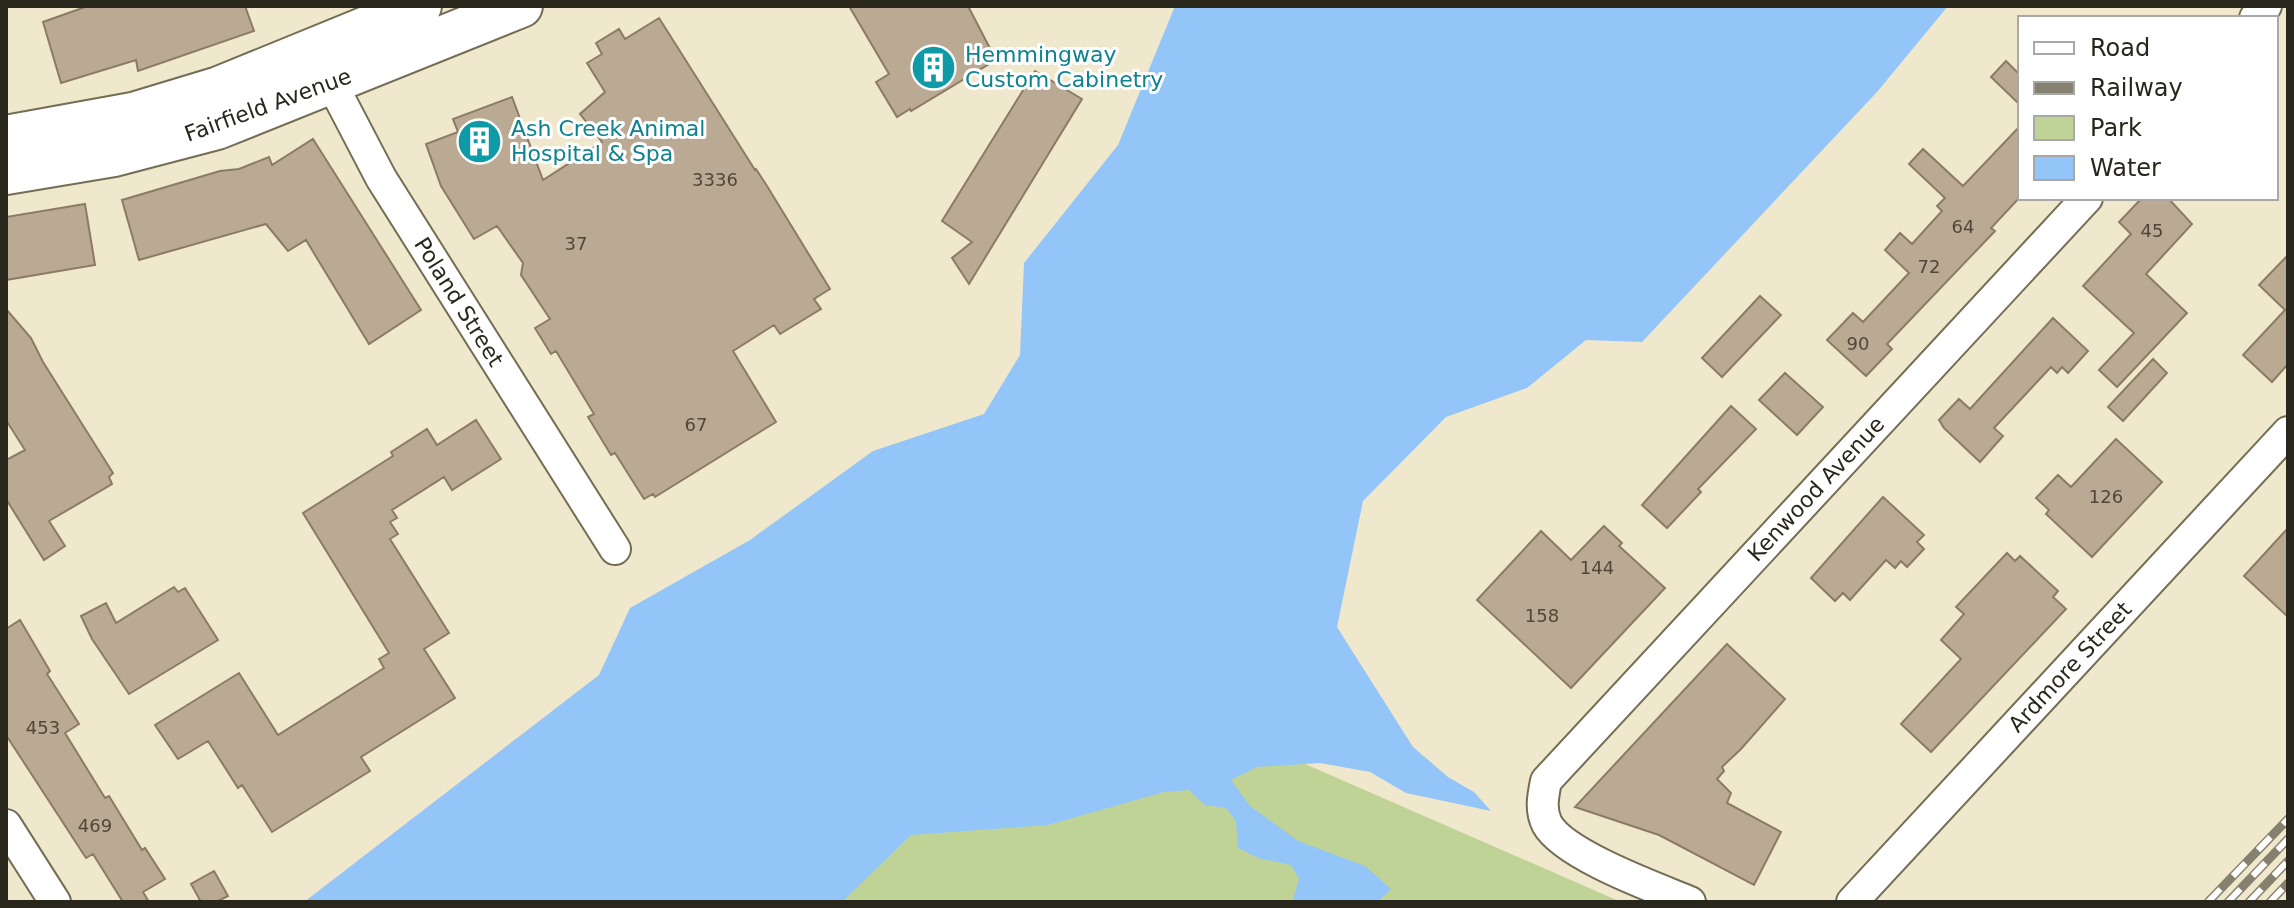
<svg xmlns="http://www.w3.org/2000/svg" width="2294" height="908" font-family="'DejaVu Sans',sans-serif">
<rect width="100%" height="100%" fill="#f0e8cc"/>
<path fill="#c0d396" d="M1193 715 1621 902H680Z"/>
<path fill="#93c5f8" d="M1175 6H1948L1877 92 1642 342 1586 340 1527 388 1446 417 1363 501 1337 627 1413 747 1448 777 1474 792 1491 811 1406 793 1370 772 1320 763 1257 767 1231 780 1250 806 1298 841 1365 866 1391 889 1377 902H1292L1299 879 1291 865 1258 858 1238 848 1236 821 1226 808 1205 805 1189 790 1164 792 1048 825 911 835 842 902H304L599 675 630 608 750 540 873 451 984 414 1020 355 1024 263 1118 145Z"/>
<path fill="#bbaa93" stroke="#8b7b65" stroke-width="2" d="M88 6H245L254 31 138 71 136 60 61 83 43 22Z
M849 6H968L996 60 911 111 910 109 897 117 876 82 889 74Z
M659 18 755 170 756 169 767 186 830 289 814 299 821 309 780 334 774 325 733 351 776 422 655 497 653 494 644 499 615 453 611 455 588 417 594 414 556 351 551 354 535 328 550 319 521 275 523 263 497 226 474 239 441 186 426 144 458 132 453 119 512 97 543 180 602 142 580 114 605 92 587 63 602 54 596 43 619 29 625 39Z
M2006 61 2020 75V105L1991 77Z
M1035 71 1082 99 969 284 952 258 972 242 942 221Z
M2020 126V197L1991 228 1995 231 1887 344 1892 349 1866 376 1827 340 1853 313 1863 322 1909 273 1885 250 1900 233 1912 244 1942 211 1937 206 1945 198 1909 164 1923 149 1963 186Z
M313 139 421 310 369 344 306 240 288 251 266 224 139 260 122 200 220 171 239 169 269 157 272 165Z
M2142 198H2168L2192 224 2146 274 2187 313 2117 387 2099 370 2134 333 2083 286 2131 234 2119 222Z
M85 204 95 265 6 280V217Z
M2288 255V364L2272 382 2243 355 2285 310 2259 285Z
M1760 296 1781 315 1722 377 1702 358Z
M6 309 31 338 43 362 113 473 109 477 112 484 49 521 65 546 44 560 6 499V460L25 450 6 420Z
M2053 318 2088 351 2068 373 2062 367 2057 373 2051 367 1994 428 2003 436 1980 462 1944 428 1939 420 1959 399 1970 409Z
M2153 359 2167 373 2123 421 2108 407Z
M1785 373 1823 407 1797 435 1759 400Z
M1731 406 1756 429 1698 489 1701 492 1667 528 1642 505Z
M476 420 501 459 452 490 444 477 392 510 397 518 390 522 398 534 390 539 449 633 424 649 455 698 361 757 370 771 272 832 242 785 238 788 208 741 178 759 155 725 239 673 278 735 384 668 379 659 389 653 303 513 393 456 391 452 427 429 437 445Z
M2116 439 2162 482 2092 557 2046 514 2049 510 2036 498 2058 475 2071 487Z
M1883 497 1924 535 1917 542 1924 549 1907 567 1901 561 1895 568 1886 560 1850 600 1843 593 1835 601 1811 578Z
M1604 526 1622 543 1619 546 1665 588 1571 688 1477 600 1541 531 1571 560Z
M2288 528V617L2244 576Z
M2007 553 2015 561 2020 556 2058 591 2053 597 2066 609 1931 752 1901 724 1961 659 1941 640 1964 614 1956 607Z
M174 587 178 592 185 588 218 640 129 694 92 639 81 616 106 603 116 623Z
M20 620 50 671 47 674 79 724 65 733 105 798 109 796 142 850 145 848 165 879 143 892 149 902H123L93 854 86 858 6 735V629Z
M1727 644 1785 699 1741 749 1722 767 1724 771 1717 779 1731 793 1727 803 1781 832 1754 885 1659 835 1575 807Z
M214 871 228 896 216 902H201L191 884Z"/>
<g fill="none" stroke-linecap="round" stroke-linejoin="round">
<defs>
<path id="minor" d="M2255 18 2266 6
M322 65 381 178 615 549
M6 825 55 902
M1690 902C1656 888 1564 855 1547 824 1540 810 1543 796 1546 781L2087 198
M1852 902 2288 432"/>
<path id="secondary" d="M6 137 133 114 219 88 420 6
M6 173 114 155 217 128 521 6"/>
</defs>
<use href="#minor" stroke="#746d54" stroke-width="34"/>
<use href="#secondary" stroke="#746d54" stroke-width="46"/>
<use href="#minor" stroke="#fff" stroke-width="30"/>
<use href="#secondary" stroke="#fff" stroke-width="42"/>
<defs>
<path id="rail" d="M2208 902 2288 819
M2228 902 2288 839
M2249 902 2288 861
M2270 902 2288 883"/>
</defs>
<use href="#rail" stroke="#86816e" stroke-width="9"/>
<use href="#rail" stroke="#fff" stroke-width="6" stroke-dasharray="18" stroke-linecap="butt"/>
</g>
<defs>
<symbol id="building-disc" viewBox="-11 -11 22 22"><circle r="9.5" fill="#0f9aa8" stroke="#fff"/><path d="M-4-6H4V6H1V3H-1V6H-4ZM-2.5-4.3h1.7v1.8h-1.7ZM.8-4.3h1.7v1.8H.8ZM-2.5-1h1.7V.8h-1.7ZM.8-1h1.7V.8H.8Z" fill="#fff"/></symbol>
</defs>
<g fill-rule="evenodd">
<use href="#building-disc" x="908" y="42" width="51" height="51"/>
<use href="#building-disc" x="454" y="116" width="51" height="51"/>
</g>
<g text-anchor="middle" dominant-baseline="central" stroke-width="6" stroke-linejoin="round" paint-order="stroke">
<g font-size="18" fill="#4e473a">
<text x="715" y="179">3336</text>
<text x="1963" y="226">64</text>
<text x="2152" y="230">45</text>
<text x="576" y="243">37</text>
<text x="1929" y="266">72</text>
<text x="1858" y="343">90</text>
<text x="696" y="424">67</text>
<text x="2106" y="496">126</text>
<text x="1597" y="567">144</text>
<text x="1542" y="615">158</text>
<text x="43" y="727">453</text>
<text x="95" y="825">469</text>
</g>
<g font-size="22" fill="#0d838f" stroke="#fff" text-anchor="start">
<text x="965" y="54">Hemmingway<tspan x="965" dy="25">Custom Cabinetry</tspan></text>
<text x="511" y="128">Ash Creek Animal<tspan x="511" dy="25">Hospital &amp; Spa</tspan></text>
</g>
<g font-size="22" fill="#29261c" stroke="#fff">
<text transform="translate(268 105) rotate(-20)">Fairfield Avenue</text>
<text transform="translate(459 302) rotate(58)">Poland Street</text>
<text transform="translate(1816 489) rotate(-47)">Kenwood Avenue</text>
<text transform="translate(2070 667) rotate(-47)">Ardmore Street</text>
</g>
</g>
<rect width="2294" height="908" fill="none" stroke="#29261c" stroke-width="16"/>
<rect x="2018" y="16" width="260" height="184" fill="#ffffff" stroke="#a9a8a4" stroke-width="2"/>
<rect x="2034" y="42" width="40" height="12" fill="#ffffff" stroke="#a9a8a4" stroke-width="2"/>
<text x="2090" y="56" font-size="24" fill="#29261c">Road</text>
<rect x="2034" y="82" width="40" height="12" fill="#86816e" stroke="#a9a8a4" stroke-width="2"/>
<text x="2090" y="96" font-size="24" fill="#29261c">Railway</text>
<rect x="2034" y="116" width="40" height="24" fill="#c0d396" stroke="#a9a8a4" stroke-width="2"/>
<text x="2090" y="136" font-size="24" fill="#29261c">Park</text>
<rect x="2034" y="156" width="40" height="24" fill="#93c5f8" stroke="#a9a8a4" stroke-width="2"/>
<text x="2090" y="176" font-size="24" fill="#29261c">Water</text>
</svg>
